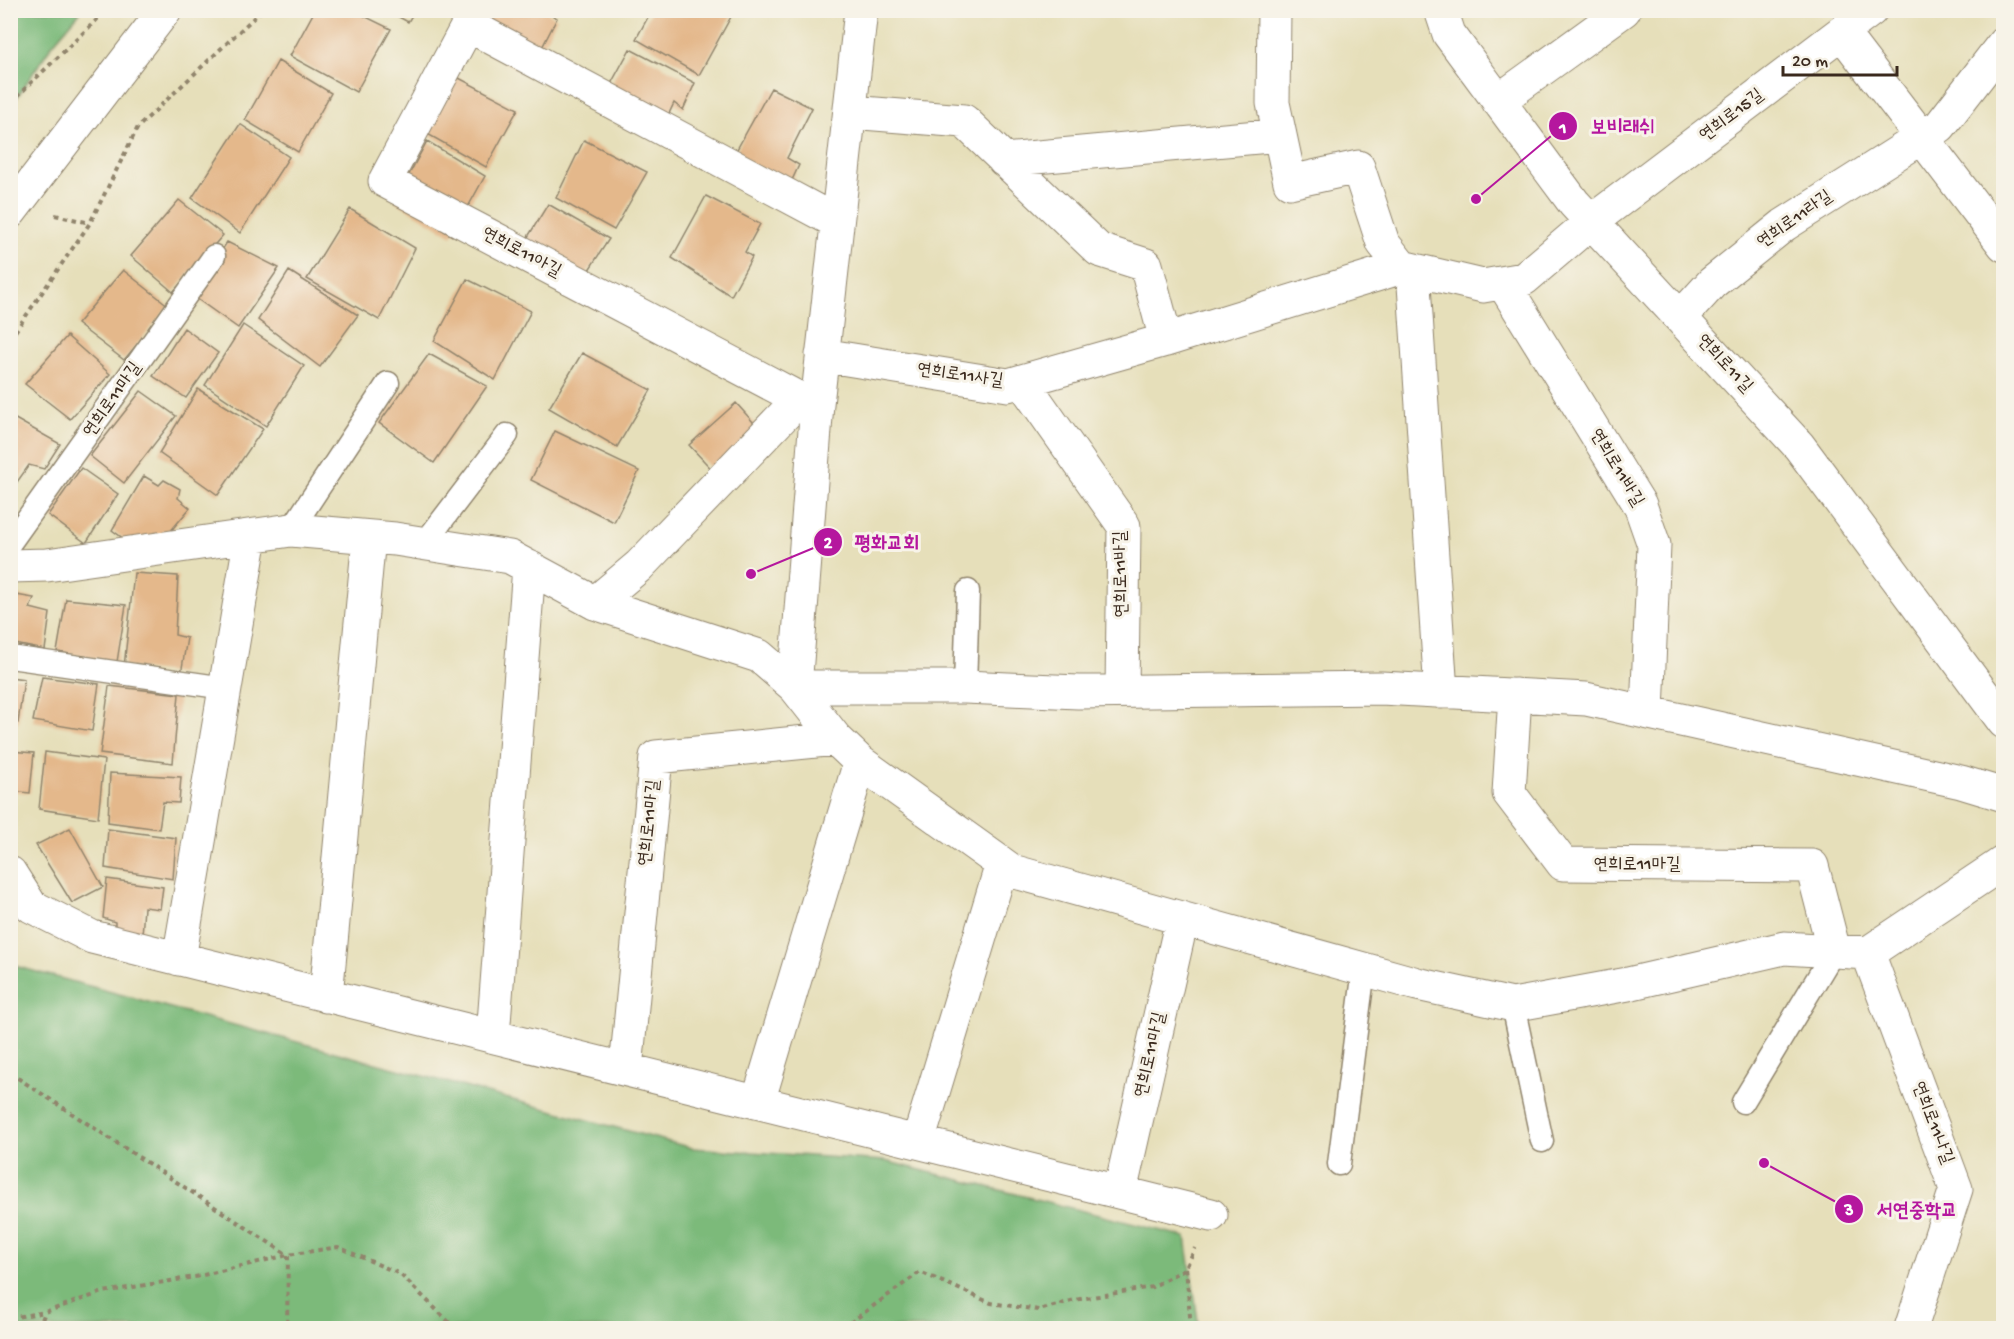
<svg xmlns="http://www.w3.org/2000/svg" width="2014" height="1339" font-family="'Gochi Hand','Poor Story',sans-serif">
<rect width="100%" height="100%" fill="#f7f3e8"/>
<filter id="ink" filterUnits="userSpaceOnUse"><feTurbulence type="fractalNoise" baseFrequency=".0167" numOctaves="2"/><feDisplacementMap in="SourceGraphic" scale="12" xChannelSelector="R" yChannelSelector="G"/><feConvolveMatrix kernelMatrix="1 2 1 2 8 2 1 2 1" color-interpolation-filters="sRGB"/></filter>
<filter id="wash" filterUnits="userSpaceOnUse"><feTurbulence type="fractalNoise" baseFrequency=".008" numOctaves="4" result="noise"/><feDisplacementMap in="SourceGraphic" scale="24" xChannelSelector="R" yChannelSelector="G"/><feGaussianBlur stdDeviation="1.35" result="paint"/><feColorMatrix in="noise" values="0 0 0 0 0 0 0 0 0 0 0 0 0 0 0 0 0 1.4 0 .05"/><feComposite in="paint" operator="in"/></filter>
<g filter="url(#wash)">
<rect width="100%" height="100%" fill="#e6dfba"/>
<path fill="#7bba7a" stroke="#5b724c" stroke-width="1.5" d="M11 10 81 11 52 45 11 106Z
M11 965 692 1148 885 1161 1186 1237 1199 1328H11Z"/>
<g id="blocks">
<path fill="#e4b88b" d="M315 10H352L391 29 356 92 290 56Z
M386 10H415L408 22Z
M487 10H543L557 18 528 75 469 42Z
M652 10H727L733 13 699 75 636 39Z
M630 49 695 83 683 110 674 103 658 137 600 104Z
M278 61 331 93 298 152 245 120Z
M455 76 518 109 486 167 424 132Z
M771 88 812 108 787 158 799 165 781 204 725 171Z
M240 124 289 157 240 233 192 198Z
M584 140 647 172 614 230 556 198Z
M427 141 485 176 452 236 395 201Z
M706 196 760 224 745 252 752 257 731 296 672 258Z
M179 200 223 235 173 292 131 256Z
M548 204 609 239 574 293 515 258Z
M350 209 415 248 379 320 307 279Z
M227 242 279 268 238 328 193 296Z
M123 270 169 306 124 360 77 324Z
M289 271 358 315 320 367 258 320Z
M467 279 531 311 495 380 434 341Z
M243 325 304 366 266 426 205 385Z
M184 328 218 353 186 398 153 376Z
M67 336 110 374 70 419 25 384Z
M582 353 651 390 617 447 549 408Z
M429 354 487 386 434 463 379 423Z
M198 389 263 429 218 495 159 453Z
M141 391 176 416 124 483 90 456Z
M736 403 762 432 718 476 689 445Z
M10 416 60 444 44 469 29 465 10 492Z
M555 431 639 471 614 522 531 480Z
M81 468 118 494 86 543 48 515Z
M144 476 159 485 164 480 180 489 178 498 190 508 158 546 135 547 112 530Z
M134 573 178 576 175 635 187 638 181 674 124 667Z
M10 594 34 598 30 608 50 613 45 650 10 643Z
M66 599 126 605 117 662 57 652Z
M10 677 24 679 18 723 10 722Z
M42 677 99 684 92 731 33 721Z
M109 686 179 694 173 763 100 754Z
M10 751 34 753 30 793 10 791Z
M45 752 104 760 98 818 39 809Z
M110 773 181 777 179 803 163 802 159 829 108 822Z
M70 828 103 887 72 903 36 845Z
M108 829 176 838 173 879 105 868Z
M107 879 163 887 160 909 144 907 142 937 115 930V922L103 918Z"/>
</g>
</g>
<g filter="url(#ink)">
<use href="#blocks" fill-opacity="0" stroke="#90846c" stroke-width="1.5"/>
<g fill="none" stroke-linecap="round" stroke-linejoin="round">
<defs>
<path id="lane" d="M291 530 388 383
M10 543 214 256
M424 544 507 435
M10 657 225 688
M965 687 968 591
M1513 1005 1542 1141
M1743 1102 1834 951
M1339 1164 1364 969"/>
<path id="street" d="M476 10 385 181 794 396 817 404
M1274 10 1273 103 1290 182 1358 167 1383 243 1402 267 1483 286 1524 279 1592 221 1871 10
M1441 10 1449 34 1574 203 1799 446 2004 722
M468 25 837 222
M1842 33 2004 245
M1498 101 1624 10
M850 112 964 121 1099 250 1146 265 1166 340
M1004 160 1280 135
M10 212 165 10
M1413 270 1441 692
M1503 283 1640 505 1654 545 1647 712
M1681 317 1712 283 1784 225 1940 126 2004 43
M822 355 1008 385 1166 340 1402 267
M1022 381 1124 526 1122 691
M10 566 47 565 291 530 395 539 510 557 595 603 759 656 795 687 836 739 860 762 1012 871 1417 984 1513 1005 1628 984 1784 948 1868 953 2004 862
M595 603 639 566 785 414 794 396
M795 687H965L1078 692 1381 688 1586 699 1961 782 2004 795
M795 687 817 404 861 10
M1515 695 1509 793 1563 864 1812 866 1834 951
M10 873 31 906 92 937 1211 1215
M1868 953 1956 1189 1911 1328
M179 959 251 536
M326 996 369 537
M493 1036 529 567
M626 1069 656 757 836 739
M758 1102 860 762
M918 1142 1002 864
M1120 1192 1182 919"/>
</defs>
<use href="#lane" stroke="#90846c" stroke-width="25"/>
<use href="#street" stroke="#90846c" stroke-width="35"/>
<path stroke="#90846c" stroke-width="4" stroke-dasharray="4.5 4.5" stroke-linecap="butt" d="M10 103 107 10
M55 215 90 223
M10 339 90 223 138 127 262 10
M10 1073 288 1255 287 1328
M1186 1268 1191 1328
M10 1318 45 1312
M39 1328 45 1312 103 1292 195 1277 288 1255 338 1247 400 1274 450 1323 458 1328
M843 1328 920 1272 991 1303 1039 1310 1075 1300 1152 1287 1186 1268 1195 1248"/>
<use href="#lane" stroke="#fff" stroke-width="22"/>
<use href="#street" stroke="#fff" stroke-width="33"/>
</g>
</g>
<g text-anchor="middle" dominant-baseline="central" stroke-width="6" stroke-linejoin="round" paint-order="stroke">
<g font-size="18" fill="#3b2a1e" stroke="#f7f3e8">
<text transform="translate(1732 116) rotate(-37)">연희로15길</text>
<text transform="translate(1795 220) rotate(-35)">연희로11라길</text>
<text transform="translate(521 253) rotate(28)">연희로11아길</text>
<text transform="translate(1724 364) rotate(47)">연희로11길</text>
<text transform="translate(960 376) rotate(8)">연희로11사길</text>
<text transform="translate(113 400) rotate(-55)">연희로11마길</text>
<text transform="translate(1616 468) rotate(59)">연희로11바길</text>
<text transform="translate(1122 574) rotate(-91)">연희로11바길</text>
<text transform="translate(650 823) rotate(-84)">연희로11마길</text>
<text x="1637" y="865">연희로11마길</text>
<text transform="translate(1151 1055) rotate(-77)">연희로11마길</text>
<text transform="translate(1932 1123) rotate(69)">연희로11나길</text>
</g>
</g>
<path fill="none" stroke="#b5179e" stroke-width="2" d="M1476 199L1563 126M751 574L828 542M1764 1163L1849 1209"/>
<g fill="#b5179e" stroke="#f7f3e8" stroke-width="2">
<circle cx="1476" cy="199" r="6"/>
<circle cx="751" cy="574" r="6"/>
<circle cx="1764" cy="1163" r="6"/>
<circle cx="1563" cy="126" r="15"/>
<circle cx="828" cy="542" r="15"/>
<circle cx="1849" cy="1209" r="15"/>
</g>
<g font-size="18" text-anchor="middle" font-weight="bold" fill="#fff">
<text x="1563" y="133">1</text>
<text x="828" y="548">2</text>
<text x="1849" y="1215">3</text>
</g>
<g font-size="20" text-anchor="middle" font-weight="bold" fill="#b5179e" stroke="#f7f3e8" stroke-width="6" stroke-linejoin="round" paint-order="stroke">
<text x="1623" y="133">보비래쉬</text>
<text x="887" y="549">평화교회</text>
<text x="1917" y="1216">서연중학교</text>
</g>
<rect width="2014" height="1339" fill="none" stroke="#f7f3e8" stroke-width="36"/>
<path d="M1783 66v9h114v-9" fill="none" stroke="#3b2a1e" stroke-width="3"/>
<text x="1792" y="66" font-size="18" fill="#3b2a1e" stroke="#f7f3e8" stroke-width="4.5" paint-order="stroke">20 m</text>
</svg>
